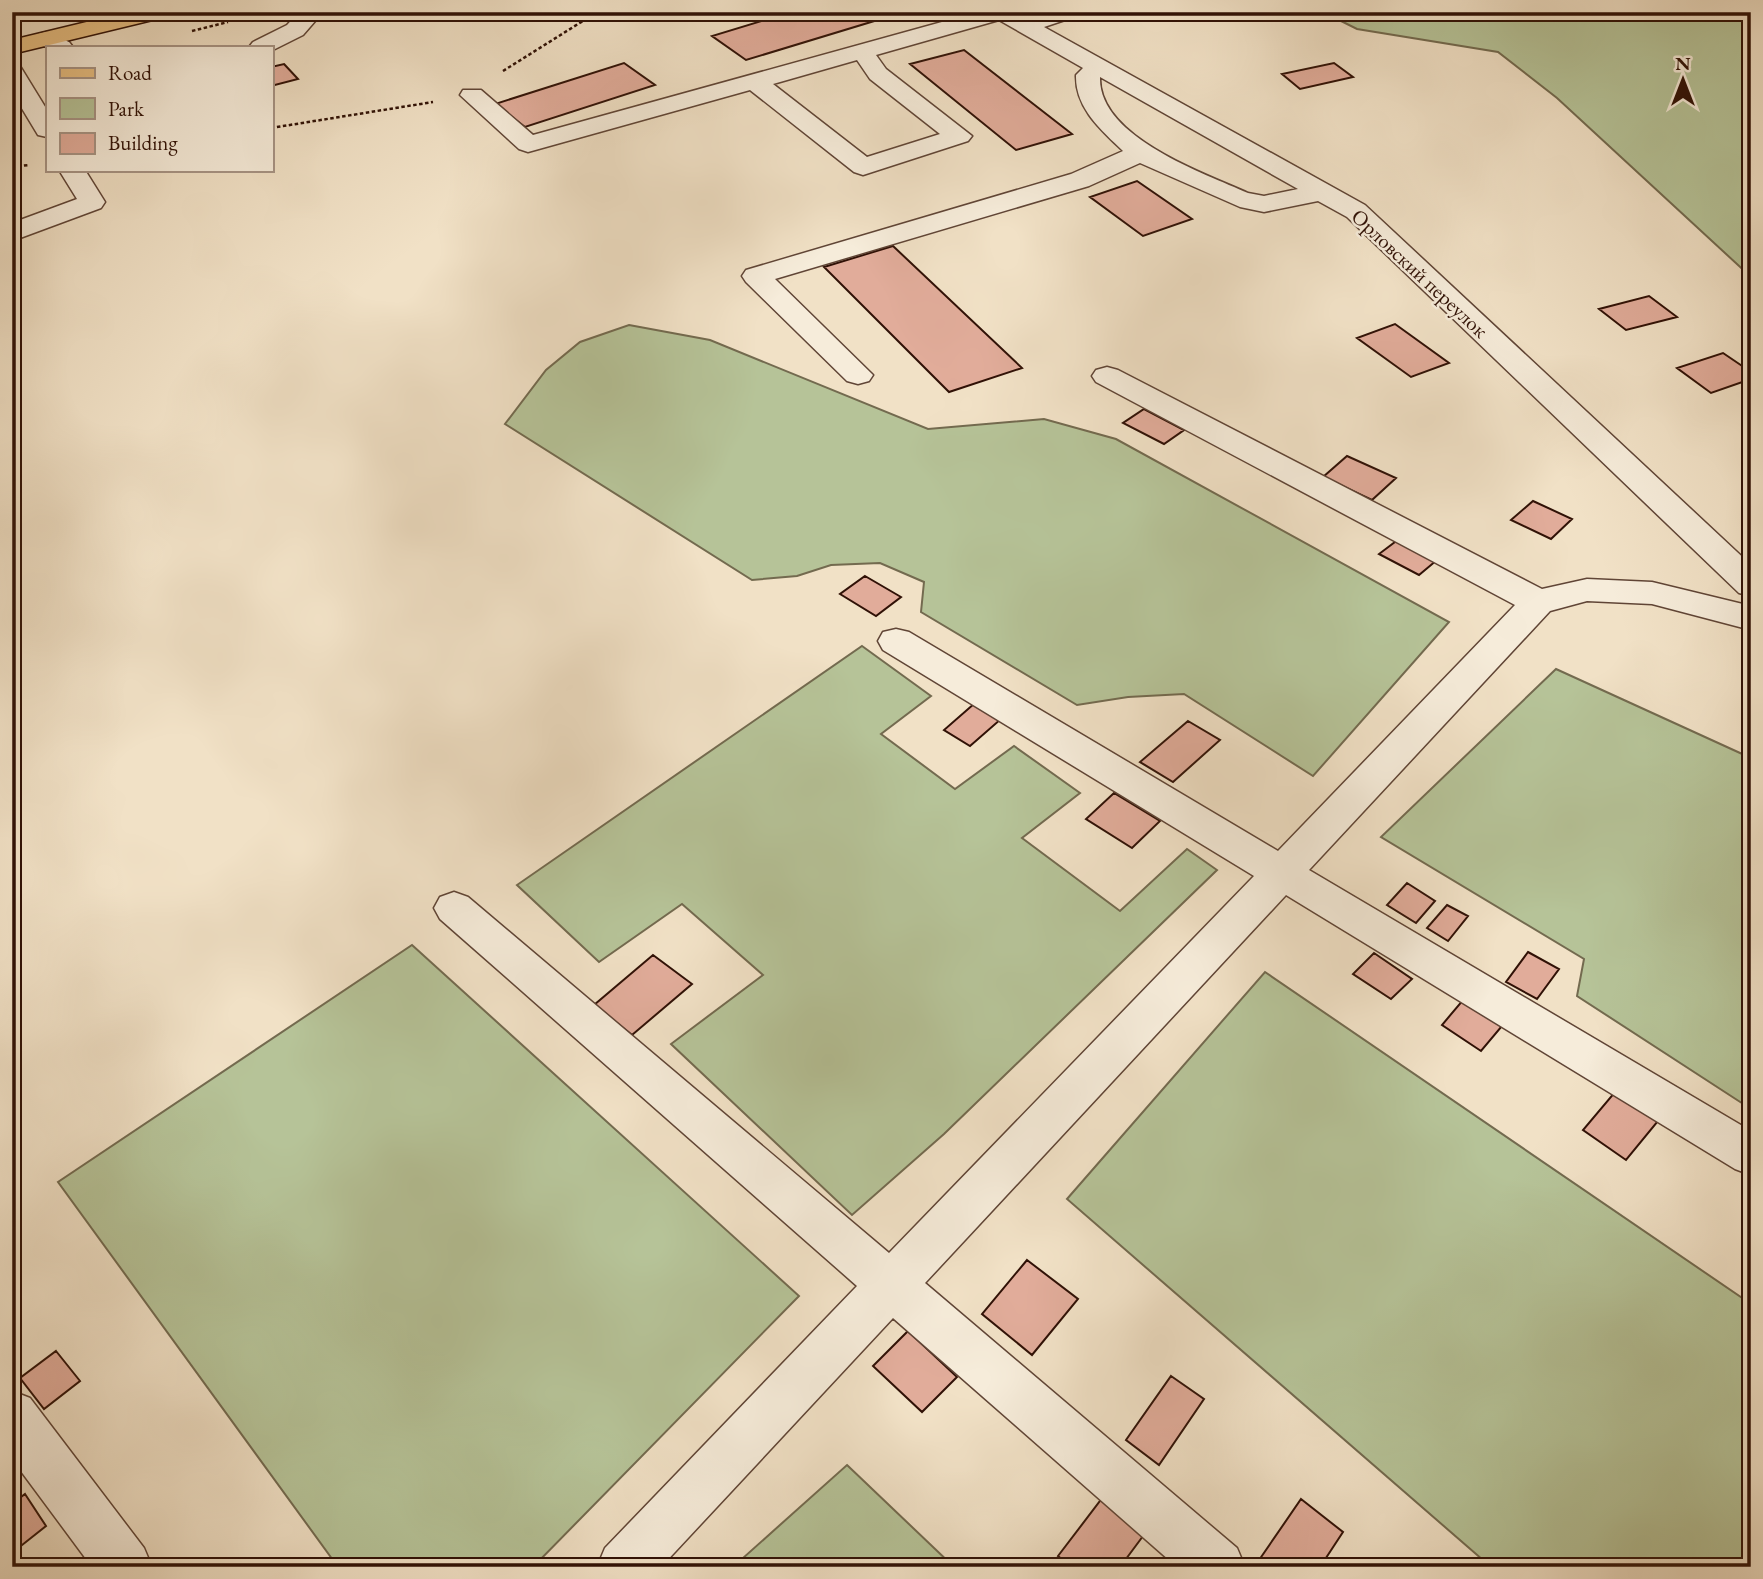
<svg xmlns="http://www.w3.org/2000/svg" width="1763" height="1579" font-family="'EB Garamond',serif">
<rect width="100%" height="100%" fill="#f1e1c6"/>
<filter id="stains"><feTurbulence type="fractalNoise" baseFrequency=".00286" numOctaves="4"/><feColorMatrix values="0 0 0 0 .2 0 0 0 0 .09 0 0 0 0 .02 0 0 0 .5 -.17"/></filter>
<radialGradient id="worn" r=".72"><stop offset=".6" stop-color="#630" stop-opacity="0"/><stop offset="1" stop-color="#630" stop-opacity=".3"/></radialGradient>
<path fill="#b6c398" stroke="#736a4f" stroke-width="2" d="M1323 12H1751V277L1557 98 1498 52 1357 29Z
M629 325 710 340 928 429 1044 419 1116 439 1449 622 1313 776 1184 694 1128 697 1077 705 921 612 924 582 880 563 831 565 797 576 752 580 505 424 546 370 580 342Z
M862 646 931 696 881 734 955 789 1014 746 1080 793 1022 838 1120 911 1187 849 1217 870 944 1134 852 1215 671 1044 763 975 682 904 599 962 517 885Z
M1556 669 1751 758V1109L1577 996 1584 959 1381 837Z
M412 945 799 1296 533 1567H338L58 1182Z
M1265 972 1751 1304V1567H1491L1067 1199Z
M847 1465 954 1567H733Z"/>
<path fill="#e1ac9a" stroke="#301106" stroke-width="2" d="M791 12H904L746 60 712 36Z
M964 50 1072 134 1016 150 910 64Z
M624 63 655 85 525 127 495 104Z
M1334 63 1353 77 1300 89 1282 74Z
M284 64 298 79 271 86V67Z
M1137 181 1192 219 1143 236 1090 197Z
M893 246 1022 368 949 392 824 267Z
M1649 296 1677 317 1626 330 1599 309Z
M1395 324 1449 363 1411 377 1357 338Z
M1723 353 1751 372V379L1711 393 1677 368Z
M1144 409 1184 430 1164 444 1123 423Z
M1347 456 1396 478 1372 500 1323 477Z
M1533 501 1572 519 1551 539 1511 520Z
M1399 539 1437 560 1419 575 1379 554Z
M865 576 901 597 876 616 840 594Z
M975 703 1001 719 970 746 944 730Z
M1188 721 1220 740 1173 782 1140 762Z
M1114 793 1160 821 1132 848 1086 819Z
M1407 883 1435 901 1416 923 1387 905Z
M1447 905 1468 916 1448 941 1427 928Z
M1528 952 1559 969 1537 999 1506 982Z
M1374 953 1412 979 1391 999 1353 974Z
M653 955 692 984 632 1035 594 1005Z
M1463 1000 1502 1026 1481 1051 1442 1025Z
M1615 1092 1658 1121 1626 1160 1583 1130Z
M1027 1260 1078 1299 1032 1355 982 1314Z
M908 1331 957 1377 922 1412 873 1366Z
M56 1351 80 1381 44 1409 20 1378Z
M1171 1376 1204 1399 1159 1465 1126 1440Z
M25 1494 46 1526 12 1553V1504Z
M1103 1497 1146 1532 1120 1567H1071L1058 1556Z
M1301 1499 1343 1532 1320 1567H1262L1257 1563Z"/>
<g fill="none" stroke-linecap="round" stroke-linejoin="round">
<defs>
<path id="minor" d="M299 12H323L303 35 271 51V47H249L253 42 287 25Z
M978 12H1018L1027 17 1043 12H1077L1074 17 1044 27 1365 205 1751 565V596L1739 593 1347 217 1318 201 1264 212 1240 207 1140 163 1089 186 775 279 873 375 869 381 858 384 847 381 746 282 742 276 746 270 1071 174 1123 151C1101 130 1075 108 1076 75L1083 68 999 20 876 55 886 69 972 136 968 141 863 175 854 172 750 90 528 152 519 149 460 95 463 90H481L533 135ZM857 60 870 79 940 134 867 157 773 84ZM1100 77 1298 189 1264 196 1248 193C1204 173 1098 137 1100 77Z
M47 32 69 42 73 47C58 48 44 51 35 39L39 34Z
M12 64 20 66 47 110V137L38 135 12 92Z
M59 170H85L105 202 101 208 12 241V223L77 199Z
M1107 367 1118 370 1542 589 1587 579 1652 582 1751 606V630L1652 604 1587 601 1550 611 1309 870 1751 1131V1175L1735 1169 1286 895 925 1283 1237 1548 1245 1567H1177L893 1318 661 1567H597L605 1548 857 1286 440 919 434 908 440 897 454 892 468 897 889 1253 1254 876 883 650 878 641 883 632 896 629 909 632 1278 851 1515 605 1096 382 1092 376 1096 370Z
M12 1391 30 1398 144 1548 152 1567H92L12 1459Z"/>
<path id="major" d="M128 12H168L165 17 12 54V40Z"/>
</defs>
<use href="#minor" stroke="#604536" stroke-width="3"/>
<use href="#major" stroke="#301106" stroke-width="3"/>
<path stroke="#301106" stroke-width="2.5" stroke-dasharray="3.5 2.5" stroke-linecap="butt" d="M192 31 228 22
M503 71 586 19 604 12
M271 128 433 102
M12 167 29 165"/>
<use href="#minor" fill="#f6ecda" fill-rule="evenodd"/>
<use href="#major" fill="#e8c083" fill-rule="evenodd"/>
</g>
<g text-anchor="middle" dominant-baseline="central" stroke-width="5" stroke-linejoin="round" paint-order="stroke">
<g font-size="21" fill="#301106" stroke="#f6ecda">
<text transform="translate(1420 273) rotate(43)">Орловский переулок</text>
</g>
</g>
<rect width="1763" height="1579" fill="none" stroke="#f1e1c6" stroke-width="42"/>
<rect x="14" y="14" width="1735" height="1551" fill="none" stroke="#301106" stroke-width="3.5"/>
<rect x="21" y="21" width="1721" height="1537" fill="none" stroke="#301106" stroke-width="2"/>
<rect x="46" y="46" width="228" height="126" fill="#f6ecda" stroke="#a79485" stroke-width="2"/>
<rect x="60" y="68" width="35" height="10" fill="#e8c083" stroke="#a79485" stroke-width="2"/>
<text x="108" y="80" font-size="21" fill="#301106">Road</text>
<rect x="60" y="98" width="35" height="21" fill="#b6c398" stroke="#a79485" stroke-width="2"/>
<text x="108" y="116" font-size="21" fill="#301106">Park</text>
<rect x="60" y="133" width="35" height="21" fill="#e1ac9a" stroke="#a79485" stroke-width="2"/>
<text x="108" y="150" font-size="21" fill="#301106">Building</text>
<g transform="translate(1683 80)" stroke="#f6ecda" stroke-width="5" paint-order="stroke">
<path d="M0-5L12 26L0 18L-12 26Z" fill="#301106"/>
<text y="-10" font-size="19" font-weight="bold" text-anchor="middle" fill="#301106">N</text>
</g>
<rect width="100%" height="100%" filter="url(#stains)"/>
<rect width="100%" height="100%" fill="url(#worn)"/>
</svg>
